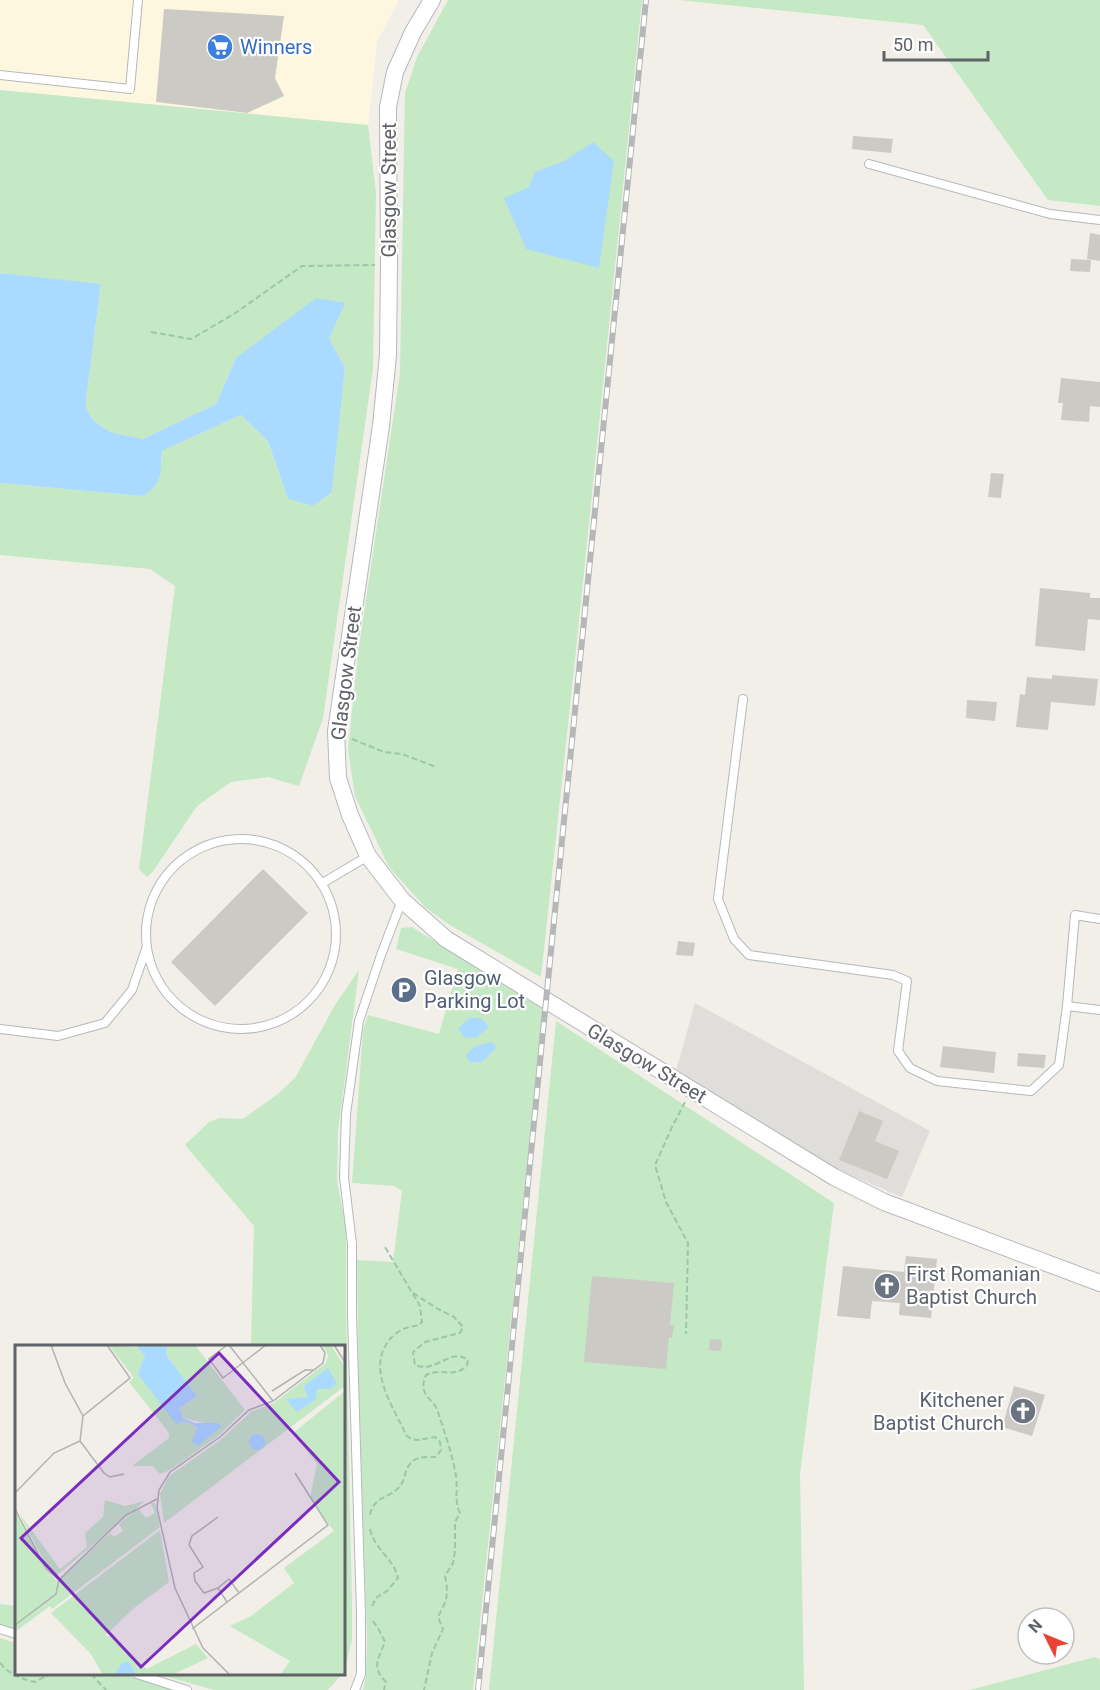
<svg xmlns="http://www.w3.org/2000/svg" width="1100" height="1690" font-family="Roboto,sans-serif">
<rect width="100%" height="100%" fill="#f1efe8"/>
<path fill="#fef7e0" d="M0 0H399L377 42 368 125 0 90Z"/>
<path fill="#e0deda" d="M695 1003 930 1131 902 1197 838 1170 676 1071Z"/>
<path fill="#c5e8c5" d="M448 0H642L577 641 541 977 448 924 425 907 389 867 355 796 348 749 359 646 400 373 405 93 417 57Z
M679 0H1100V206L1048 200 923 25Z
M0 90 368 125 376 193 373 368 323 718 299 786 268 777 231 782 197 806 154 870 147 877 139 869 175 586 150 569 0 555V483L142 496 162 463V451L241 415 268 441 288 499 313 506 332 492 345 368 329 338 236 358 216 404 143 439 110 432 94 421 86 409V400L101 285 0 273Z
M412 927 543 1009 473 1690H363L366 1676 367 1638 359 1392 357 1260 393 1262 402 1191 394 1186 352 1183 363 1031 368 1015 439 1034 458 969 396 949 401 928Z
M359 970 338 1131 337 1181 346 1227V1309L352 1608V1640L344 1672V1346H251L254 1226 185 1145 209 1122 219 1118 243 1119 279 1093 295 1078 335 1005Z
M556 1021 834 1203 800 1474 804 1690H489Z
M0 1604 16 1606V1631L0 1626Z
M0 1638 16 1643V1674H123L178 1690H0Z
M1095 1657 1100 1660V1690H970Z
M157 1674H342L328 1690H214Z"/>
<path fill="#aadaff" d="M593 142 614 161 599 268 526 249 504 198 529 187 535 172 564 161Z
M0 273 101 284 86 400V409L94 421 110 432 143 439 216 404 236 358 316 298 345 303 329 338 345 368 332 492 313 506 288 499 268 441 241 415 162 451C161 471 162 486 142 496L0 483Z
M470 1017 482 1019 489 1027 475 1038 464 1037 458 1029Z
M492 1042 496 1048 482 1062H470L466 1057C470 1046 481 1044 492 1042Z"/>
<path fill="#cccac5" d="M164 9 284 16 275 78 284 96 247 113 156 102Z
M853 136 893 139 891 153 852 149Z
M1090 233 1100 235V261L1087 259Z
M1071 259 1091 260 1090 272 1070 271Z
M1061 378 1100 382V407L1090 406 1089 422 1061 420 1063 403H1058Z
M991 473 1004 474 1001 498 988 497Z
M1040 588 1090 593V598H1100V620L1088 619 1085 651 1035 646Z
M1052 675 1098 679 1095 706 1051 702 1048 730 1016 727 1020 694 1025 695 1027 677 1052 679Z
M967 700 997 702 995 721 966 718Z
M263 869 308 913 215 1006 171 962Z
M678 941 695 943 693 956 676 955Z
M943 1046 996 1052 994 1073 940 1067Z
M1018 1053 1046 1055 1044 1068 1017 1066Z
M859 1111 883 1121 875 1141 899 1151 887 1179 839 1160Z
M906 1256 937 1259 931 1318 899 1315 900 1303 872 1301 870 1319 837 1316 843 1266 904 1272Z
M592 1276 674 1283 670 1325H674L672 1338 669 1337 666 1369 584 1362Z
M710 1339 722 1340 721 1351 709 1350Z
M1014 1386 1045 1395 1032 1436 1002 1427Z"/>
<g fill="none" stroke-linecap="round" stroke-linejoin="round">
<defs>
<path id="lane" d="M0 75 130 89 138 0
M869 164 1050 214 1100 220
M743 699 718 899 734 939 749 955 893 975 907 981 898 1051 910 1068 937 1081 1031 1091 1059 1065 1067 1006
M146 934a95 95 0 1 1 190 0a95 95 0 1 1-190 0Z
M321 884 368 856
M1100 919 1075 915 1067 1006 1100 1010
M0 1029 58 1036 105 1023 132 990 146 949
M0 1629 16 1634
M137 1674 187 1690
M355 1690 361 1674V1613L352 1315V1244L344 1177 346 1114 359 1021 381 955 402 900"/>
<path id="street" d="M432 0 413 32 395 72 388 107 389 264 388 355 381 426 336 731 338 778 350 815 368 856 402 900 446 939 834 1177 884 1202 1100 1283"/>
</defs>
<use href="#lane" stroke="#b5b8bc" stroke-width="10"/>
<use href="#street" stroke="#b5b8bc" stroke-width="18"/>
<path stroke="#9cc7a9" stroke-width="2" stroke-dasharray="6 3" stroke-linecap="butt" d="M151 332 191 339 234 314 302 266 375 265
M352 739 384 752 402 754 436 767
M685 1102 672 1127 655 1165 666 1202 688 1243 686 1334
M413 1293 438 1309 454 1317 463 1327 460 1333 425 1342 413 1352 415 1365C417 1366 423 1367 425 1367 440 1366 454 1349 468 1360L467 1366C452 1379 442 1367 426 1375 417 1396 433 1397 438 1412 444 1431 453 1456 456 1476 458 1489 454 1501 460 1513L455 1522V1551L453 1563 445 1576C449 1595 447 1600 438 1617L443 1629 432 1653 424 1690
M370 1515C374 1495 390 1499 400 1486 406 1479 404 1468 413 1461 419 1456 428 1457 436 1457L441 1450 440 1442 435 1437C424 1438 415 1444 406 1435 394 1407 365 1369 390 1339 394 1334 403 1328 410 1327 416 1325 417 1327 422 1322L420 1306 385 1247
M370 1529C373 1543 384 1553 392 1564 395 1568 396 1573 398 1578L387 1591 377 1597 372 1606
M373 1621 379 1630 385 1642C378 1660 371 1667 386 1682L384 1690
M0 1663C9 1674 21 1679 35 1682L50 1674
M91 1674 106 1690"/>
<use href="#lane" stroke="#fff" stroke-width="8"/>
<use href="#street" stroke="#fff" stroke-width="16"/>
<defs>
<path id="rail" d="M478 1690 546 1001 646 0"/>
</defs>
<use href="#rail" stroke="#b6b7b8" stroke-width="6"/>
<use href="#rail" stroke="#fff" stroke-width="4" stroke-dasharray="11" stroke-linecap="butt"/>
</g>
<defs>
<symbol id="supermarket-disc" viewBox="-11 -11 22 22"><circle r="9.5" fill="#3f7fe0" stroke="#fff"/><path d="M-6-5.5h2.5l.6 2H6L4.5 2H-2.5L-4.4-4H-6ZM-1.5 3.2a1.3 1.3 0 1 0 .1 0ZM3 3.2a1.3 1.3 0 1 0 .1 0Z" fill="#fff"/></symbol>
<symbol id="parking-disc" viewBox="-11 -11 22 22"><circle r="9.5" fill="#5c6f8a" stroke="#fff"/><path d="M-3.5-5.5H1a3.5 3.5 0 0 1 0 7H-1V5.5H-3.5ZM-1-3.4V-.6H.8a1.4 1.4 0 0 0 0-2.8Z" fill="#fff"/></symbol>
<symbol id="church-disc" viewBox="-11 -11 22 22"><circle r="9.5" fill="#6b7280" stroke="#fff"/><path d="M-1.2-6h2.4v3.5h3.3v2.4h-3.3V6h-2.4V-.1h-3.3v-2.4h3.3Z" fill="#fff"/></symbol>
</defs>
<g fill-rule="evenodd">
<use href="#supermarket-disc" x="205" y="32" width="30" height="30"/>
<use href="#parking-disc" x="389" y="975" width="30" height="30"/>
<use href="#church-disc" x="872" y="1271" width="30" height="30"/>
<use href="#church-disc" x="1008" y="1396" width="30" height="30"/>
</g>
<g text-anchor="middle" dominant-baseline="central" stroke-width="4.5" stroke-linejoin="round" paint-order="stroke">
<g font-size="20" fill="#366cbe" stroke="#fff" text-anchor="start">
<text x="240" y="47">Winners</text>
</g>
<g font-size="20" fill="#5f6368" stroke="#fff">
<text transform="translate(389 190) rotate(-90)">Glasgow Street</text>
<text transform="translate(346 673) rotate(-83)">Glasgow Street</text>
<text transform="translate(647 1063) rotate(31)">Glasgow Street</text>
</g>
<g font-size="20" fill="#4e5e75" stroke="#fff" text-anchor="start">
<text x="424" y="978">Glasgow<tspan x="424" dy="23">Parking Lot</tspan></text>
</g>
<g font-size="20" fill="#5b616d" stroke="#fff" text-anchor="start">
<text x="906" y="1274">First Romanian<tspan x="906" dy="23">Baptist Church</tspan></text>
<text x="1004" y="1400" text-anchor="end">Kitchener<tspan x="1004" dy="23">Baptist Church</tspan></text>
</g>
</g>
<g transform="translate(15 1345)">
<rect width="330" height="330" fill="#f1efe8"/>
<path d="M94 0 126 3 130 11 127 22 169 76 182 82 179 100 206 82 168 73 165 63 181 51 151 10 152 0H180L230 65 202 92 155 125 145 129 137 121H117L154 93V88L114 37 119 33ZM308 0H316L330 22V41L149 178 145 149 154 131 204 96 237 66 259 58 311 18 313 10ZM330 46V330H265L275 316 215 281 236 271 279 238 269 223 319 186 295 153 302 119 278 88ZM90 155 110 161 130 156 41 231 33 224 4 168 45 224 72 202 70 188 88 172ZM136 158H140L145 182 37 264 35 261 0 287V166L31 225 42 236 95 188 99 192 108 186 104 179 123 163 131 173 140 168ZM145 185 154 237 119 263 90 291H98L132 324 181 299 193 313 157 330H88L76 309 36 268Z" fill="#c5e8c5"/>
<path d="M121 0H152L151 10 182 51 165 63 168 73 180 78H204L206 82 183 101 177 97 182 82 169 76 161 79 123 29 130 11ZM313 23 322 39 315 44H302L301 54 282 67 271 54 293 52 289 41ZM234 97a8 8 0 1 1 16 0a8 8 0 1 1-16 0ZM114 317 121 330H99L107 318Z" fill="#aadaff"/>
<path fill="none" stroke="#b3b3b1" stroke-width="1.5" d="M36 0 50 38 68 71M212 0 194 14 208 33 251 0M214 0 258 56M319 0 330 17M257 46 290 25H299M65 96 68 71 115 33 92 0M0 148 39 108 65 96 89 128 95 132 109 129M0 164 31 224 44 235 111 170 142 154M203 243 189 248 180 236 179 228 188 222 174 200 177 191 203 172M212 257 203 243 214 234 224 248M0 280 41 249 44 235M177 284 313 180 280 128M215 330 188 303 160 243 142 163 144 145 155 127 205 92 234 65 258 56 308 18 310 8 305 0"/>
<path fill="#7b2cbf" fill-opacity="0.15" stroke="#7b2cbf" stroke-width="3" d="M204 8 324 137 126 322 6 193Z"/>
<rect width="330" height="330" fill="none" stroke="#5f6368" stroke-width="3"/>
</g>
<g transform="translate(1046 1636) rotate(313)"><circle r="28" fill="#ffffff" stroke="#bfc1c3" stroke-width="1.5"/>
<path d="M0-4.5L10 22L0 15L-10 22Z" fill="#ea4335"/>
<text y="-9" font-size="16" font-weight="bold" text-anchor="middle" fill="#5f6368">N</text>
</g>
<path d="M884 51v9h104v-9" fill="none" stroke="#5f6368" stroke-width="3"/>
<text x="893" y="51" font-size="18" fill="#5f6368" stroke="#ffffff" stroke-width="4.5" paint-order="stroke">50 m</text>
</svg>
